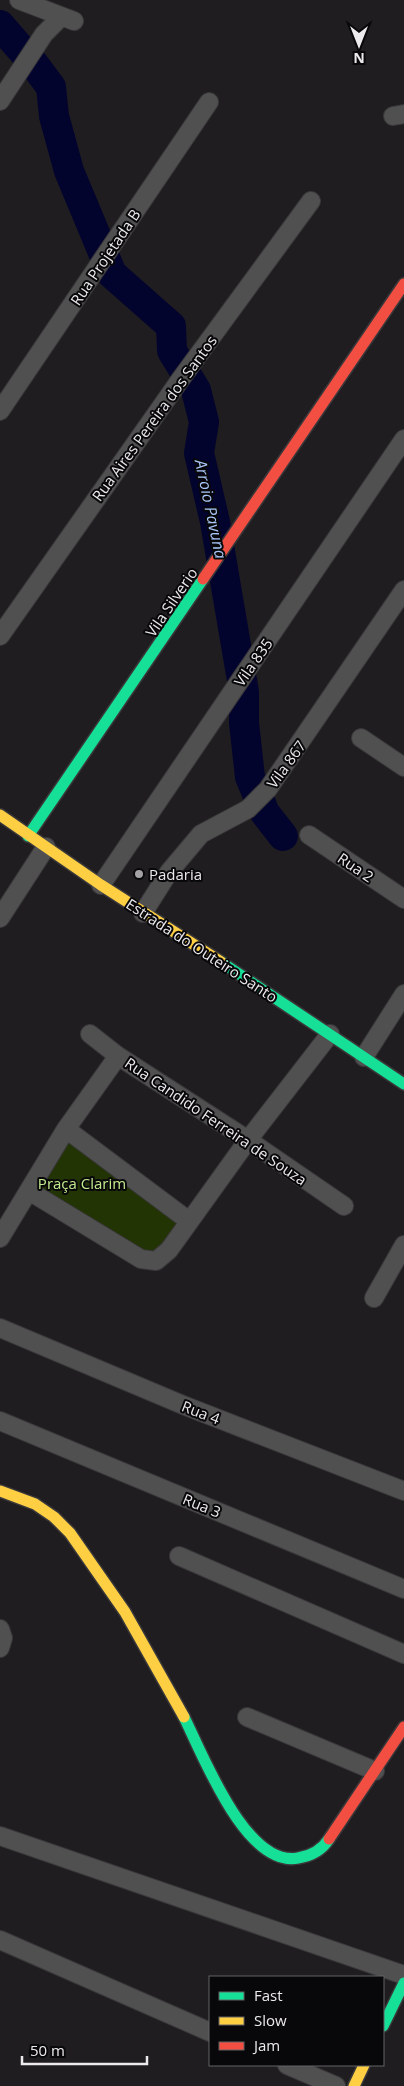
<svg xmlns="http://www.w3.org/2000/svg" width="404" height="2086" font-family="'Open Sans',sans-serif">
<rect width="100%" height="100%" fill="#1f1d20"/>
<path fill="#223304" d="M66 1129 189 1221 156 1261 29 1191Z"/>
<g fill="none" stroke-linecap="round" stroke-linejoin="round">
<path stroke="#03042e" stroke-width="30" d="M0 25 33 63 51 87 54 116 69 171 112 274 171 326 172 351 196 390 204 422 199 453 215 522 244 692V723L250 777 265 813 283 836"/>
<defs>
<path id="street" d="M19 0 74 21
M0 101 44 34 61 17
M393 116 404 114
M0 411 209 102
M0 636 180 380 311 201
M361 738 404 767
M309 835 404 899
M101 885 404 439
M143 913 169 872 201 834 248 809 268 789 404 590
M0 918 46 847
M90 1034 118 1056 248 1140 344 1206
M364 1057 404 994
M66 1129 189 1221
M29 1191 141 1259 156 1261 169 1250 248 1140 330 1034
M0 1238 66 1129 118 1056
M374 1298 404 1245
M0 1328 183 1405 404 1491
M0 1421 404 1589
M179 1556 404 1654
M0 1629 3 1638 0 1648
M247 1717 375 1771
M0 1836 404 1975
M0 1940 210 2032
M287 2065 336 2086"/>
<path id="fast" d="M28 836 203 579
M221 962 404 1084
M184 1717C203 1755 246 1868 298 1858 311 1856 322 1850 329 1839
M383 2026 404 1983"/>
<path id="slow" d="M0 815 101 885 221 962
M0 1491 35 1504 54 1517 70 1533 125 1612 184 1717
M354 2086 364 2065"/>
<path id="jam" d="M203 579 404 284
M329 1839 404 1727"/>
</defs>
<use href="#street" stroke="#3a383a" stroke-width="20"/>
<use href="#fast" stroke="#3a383a" stroke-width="14"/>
<use href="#slow" stroke="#3a383a" stroke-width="14"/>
<use href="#jam" stroke="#3a383a" stroke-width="14"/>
<use href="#street" stroke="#515051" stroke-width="18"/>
<use href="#fast" stroke="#16e098" stroke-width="11"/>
<use href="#slow" stroke="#ffcf43" stroke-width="11"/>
<use href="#jam" stroke="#f24e42" stroke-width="11"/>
</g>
<circle fill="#a4a2a5" stroke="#080709" stroke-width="2" cx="139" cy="874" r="5"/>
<g text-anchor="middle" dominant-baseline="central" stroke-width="4" stroke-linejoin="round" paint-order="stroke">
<g font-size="15" fill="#eceaed" stroke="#080709">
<text transform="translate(105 257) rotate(-56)">Rua Projetada B</text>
<text transform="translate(154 418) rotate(-54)">Rua Aires Pereira dos Santos</text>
<text transform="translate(171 602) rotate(-56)">Vila Silverio</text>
<text transform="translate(253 662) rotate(-55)">Vila 835</text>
<text transform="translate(286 764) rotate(-54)">Vila 867</text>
<text transform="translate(356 867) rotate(34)">Rua 2</text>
<text transform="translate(202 950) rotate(33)">Estrada do Outeiro Santo</text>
<text transform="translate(216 1121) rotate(34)">Rua Candido Ferreira de Souza</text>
<text transform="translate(201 1412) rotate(21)">Rua 4</text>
<text transform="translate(202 1505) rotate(22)">Rua 3</text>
</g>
<g font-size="15" fill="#eceaed" stroke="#080709" text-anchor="start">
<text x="149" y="874">Padaria</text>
</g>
<g font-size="15" fill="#c2eb8e" stroke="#080709">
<text x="82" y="1183">Praça Clarim</text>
</g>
<g font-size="16" font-style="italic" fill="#a8c6f7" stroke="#080709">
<text transform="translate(211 509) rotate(78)">Arroio Pavuna</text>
</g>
</g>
<rect x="209" y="1976" width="175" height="90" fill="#080709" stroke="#636264"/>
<rect x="219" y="1992" width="25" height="8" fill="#16e098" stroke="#636264"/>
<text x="254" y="2001" font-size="15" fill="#eceaed">Fast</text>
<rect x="219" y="2017" width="25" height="8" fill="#ffcf43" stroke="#636264"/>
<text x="254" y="2026" font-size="15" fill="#eceaed">Slow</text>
<rect x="219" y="2042" width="25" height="8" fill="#f24e42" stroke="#636264"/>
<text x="254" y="2051" font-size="15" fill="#eceaed">Jam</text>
<g transform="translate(359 45) rotate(180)" stroke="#080709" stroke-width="4" paint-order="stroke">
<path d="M0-4L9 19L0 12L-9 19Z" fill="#eceaed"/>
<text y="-8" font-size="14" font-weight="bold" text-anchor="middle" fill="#eceaed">N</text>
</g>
<path d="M22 2056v8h125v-8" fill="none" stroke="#eceaed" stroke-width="2.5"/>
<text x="30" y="2056" font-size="15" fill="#eceaed" stroke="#080709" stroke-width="4" paint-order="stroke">50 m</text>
</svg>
